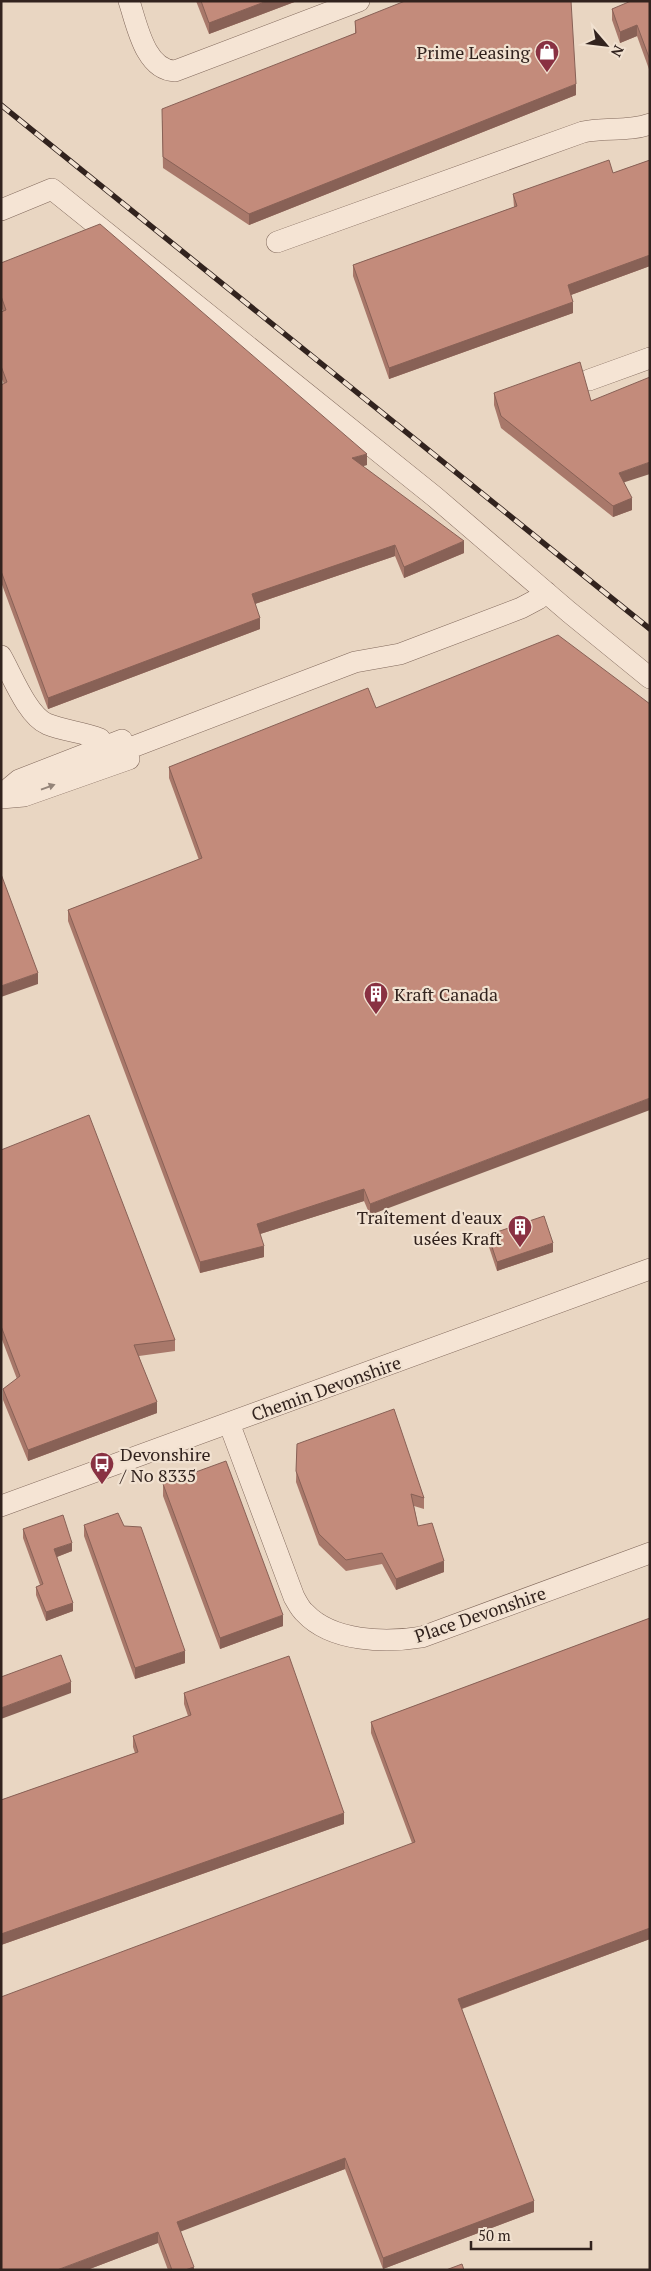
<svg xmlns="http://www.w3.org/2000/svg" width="651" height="2271" font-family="'PT Serif',serif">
<rect width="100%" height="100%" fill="#e9d6c2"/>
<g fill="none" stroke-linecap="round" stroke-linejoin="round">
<defs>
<path id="minor" d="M129 1C137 25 145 70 175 71L359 1
M1 210 52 189 435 497 569 612 650 678
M277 242 583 132C605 127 629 132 650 124
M589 380 650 358
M1 656C12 675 27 715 47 724 64 731 83 732 100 739L109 755
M109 756 355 662 400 654 521 608 538 599 546 592
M1 795 19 780 122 740
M1 798 24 796 129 759
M229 1423 294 1597C297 1602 300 1609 305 1613 332 1642 386 1643 422 1637L650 1553
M1 1506 650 1269"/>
</defs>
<use href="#minor" stroke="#80685b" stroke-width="22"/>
<use href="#minor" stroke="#f5e4d4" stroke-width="21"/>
<defs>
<path id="rail" d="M1 105 650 629"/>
</defs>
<use href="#rail" stroke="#32231e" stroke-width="5.5"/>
<use href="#rail" stroke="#f1e1d0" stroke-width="4" stroke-dasharray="11" stroke-linecap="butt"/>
</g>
<path fill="#a8786a" d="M196 1H297L209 34Z
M650 1V72L637 36 620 43 612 20V9Z
M355 21 576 95 249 225 163 168 162 121 355 33Z
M650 160V266L571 295 573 313 389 379 353 276V265L514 207 513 194 613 173Z
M1 263 367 465 362 466 464 553 404 578 395 556 255 604 260 629 48 709 1 582V385L4 384 1 377V312L3 311 1 307Z
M494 393 591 401 624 482 632 510 613 517 501 428 494 405Z
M376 708 370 1215 364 1201 260 1234 264 1257 200 1273 68 921V910L199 860 169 778V767Z
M1 1150 175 1340V1351L139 1356 157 1413 28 1461 3 1400V1389L17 1379 1 1337Z
M488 1235 553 1252 497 1271 488 1244Z
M297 1444 424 1498V1509L414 1506 418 1526 444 1572 396 1590 382 1564 346 1571 319 1545 296 1482Z
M163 1484 283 1626 220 1649 163 1496Z
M84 1525 185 1663 135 1679 84 1536Z
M23 1529 72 1551 57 1557 73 1611 46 1621 36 1595V1587L40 1585 23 1538Z
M650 1618V1939L462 2009 534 2212 383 2269 345 2169 180 2231 194 2270H168L158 2243 87 2270 412 1843 371 1733V1722Z
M184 1693 344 1824 1 1945V1800L135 1753 133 1747V1736L188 1716 184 1704Z"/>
<path fill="#886156" d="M267 1H297L209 34V23Z
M637 25V36L620 43V32Z
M576 84V95L249 225V214Z
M650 255V266L568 296V285Z
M573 302V313L389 379V368Z
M367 454V465L352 469V458Z
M650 462V474L619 484V473Z
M632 498V510L613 517V506Z
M464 541V553L404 578V567Z
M395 545V556L252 605V594Z
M260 618V629L48 709V698Z
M38 973V984L1 997V986Z
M650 1098V1110L370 1215V1204Z
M364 1189V1201L257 1235V1224Z
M553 1243V1252L497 1271V1262Z
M264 1246V1257L200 1273V1262Z
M157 1402V1413L28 1461V1450Z
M72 1543V1551L54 1558V1549Z
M444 1561V1572L396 1590V1579Z
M73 1603V1611L46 1621V1612Z
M283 1615V1626L220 1649V1638Z
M185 1651V1663L135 1679V1668Z
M71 1682V1693L1 1719V1708Z
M344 1813V1824L1 1945V1934Z
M650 1928V1939L458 2010V1999Z
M345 2158V2169L177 2233V2222Z
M534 2201V2212L383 2269V2258Z
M158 2232V2243L87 2270H57Z
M194 2267V2270H185Z"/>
<path fill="#c38b7b" stroke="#886156" d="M201 1H267L209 23Z
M405 1H571L576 84 249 214 163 157 162 109 356 33 355 21Z
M631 1H650V60L637 25 620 32 612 9Z
M609 160 613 173 650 160V255L568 285 573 302 389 368 353 265 517 206 513 194Z
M100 224 367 454 352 458 464 541 404 567 395 545 252 594 260 618 48 698 1 571V385L7 382 1 366V312L6 310 1 296V263Z
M580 362 591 401 650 377V462L619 473 632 498 613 506 501 416 494 393Z
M558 635 650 704V1098L370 1204 364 1189 257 1224 264 1246 200 1262 68 910 202 858 169 767 368 688 376 708Z
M1 874 38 973 1 986Z
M89 1115 175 1340 134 1345 157 1402 28 1450 3 1389 20 1376 1 1326V1150Z
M544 1216 553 1243 497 1262 488 1235Z
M394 1409 424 1498 411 1494 418 1526 432 1523 444 1561 396 1579 382 1553 346 1560 319 1534 296 1471 297 1444Z
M226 1461 283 1615 220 1638 163 1484Z
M118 1513 124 1526 141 1527 185 1651 135 1668 84 1525Z
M63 1515 72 1543 54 1549 73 1603 46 1612 36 1587 43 1584 23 1529Z
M650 1618V1928L458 1999 534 2201 383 2258 345 2158 177 2222 194 2267 185 2270H172L158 2232 57 2270H1V1997L415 1842 371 1722Z
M61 1655 71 1682 1 1708V1677Z
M289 1656 344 1813 1 1934V1800L138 1752 133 1736 191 1715 184 1693Z
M462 2264 464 2270H446Z"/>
<defs><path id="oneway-solid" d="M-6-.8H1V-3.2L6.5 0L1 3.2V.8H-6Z" transform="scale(1.25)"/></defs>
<use fill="#948479" href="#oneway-solid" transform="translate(48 787) rotate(-20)"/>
<defs>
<symbol id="shop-pin" viewBox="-11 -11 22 30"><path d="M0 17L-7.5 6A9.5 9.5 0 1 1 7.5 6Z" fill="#893142" stroke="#f1e1d0"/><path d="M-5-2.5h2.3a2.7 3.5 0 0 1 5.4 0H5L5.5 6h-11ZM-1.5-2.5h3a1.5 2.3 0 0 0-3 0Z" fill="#fff"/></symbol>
<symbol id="building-pin" viewBox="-11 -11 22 30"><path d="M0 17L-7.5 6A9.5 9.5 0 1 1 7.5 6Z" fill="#893142" stroke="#f1e1d0"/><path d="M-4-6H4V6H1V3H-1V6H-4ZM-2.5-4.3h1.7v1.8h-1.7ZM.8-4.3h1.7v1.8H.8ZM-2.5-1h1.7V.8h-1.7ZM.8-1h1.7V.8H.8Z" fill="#fff"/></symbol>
<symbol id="bus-pin" viewBox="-11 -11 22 30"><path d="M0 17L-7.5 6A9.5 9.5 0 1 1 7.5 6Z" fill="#893142" stroke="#f1e1d0"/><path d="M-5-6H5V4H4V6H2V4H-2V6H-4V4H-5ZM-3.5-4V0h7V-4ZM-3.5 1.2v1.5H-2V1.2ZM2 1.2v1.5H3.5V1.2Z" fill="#fff"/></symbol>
</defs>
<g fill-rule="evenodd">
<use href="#shop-pin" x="533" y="38" width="28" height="38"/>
<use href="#building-pin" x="362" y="980" width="28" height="38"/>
<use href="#building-pin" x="506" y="1213" width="28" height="38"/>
<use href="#bus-pin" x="88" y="1450" width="28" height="38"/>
</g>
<g text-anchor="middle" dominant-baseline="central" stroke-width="4.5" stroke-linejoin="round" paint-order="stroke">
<g font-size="18" fill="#32231e" stroke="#f1e1d0" text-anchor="end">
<text x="530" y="52">Prime Leasing</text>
<text x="394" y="994" text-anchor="start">Kraft Canada</text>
<text x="502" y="1217">Traîtement d'eaux<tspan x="502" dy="21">usées Kraft</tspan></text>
<text x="120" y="1454" text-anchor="start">Devonshire<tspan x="120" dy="21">/ No 8335</tspan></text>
</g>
<g font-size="18" fill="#32231e" stroke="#f1e1d0">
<text transform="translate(326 1388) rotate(-20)">Chemin Devonshire</text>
<text transform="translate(480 1614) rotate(-19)">Place Devonshire</text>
</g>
</g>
<rect width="651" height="2271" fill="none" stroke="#32231e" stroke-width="5"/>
<g transform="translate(606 45) rotate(118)" stroke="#f1e1d0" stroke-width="4" paint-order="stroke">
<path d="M0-4L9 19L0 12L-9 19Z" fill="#32231e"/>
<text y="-8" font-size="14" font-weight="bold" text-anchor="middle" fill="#32231e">N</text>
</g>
<path d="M471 2241v8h120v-8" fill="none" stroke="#32231e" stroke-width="2.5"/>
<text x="478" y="2241" font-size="15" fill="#32231e" stroke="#f1e1d0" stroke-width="4" paint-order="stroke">50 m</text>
</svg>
